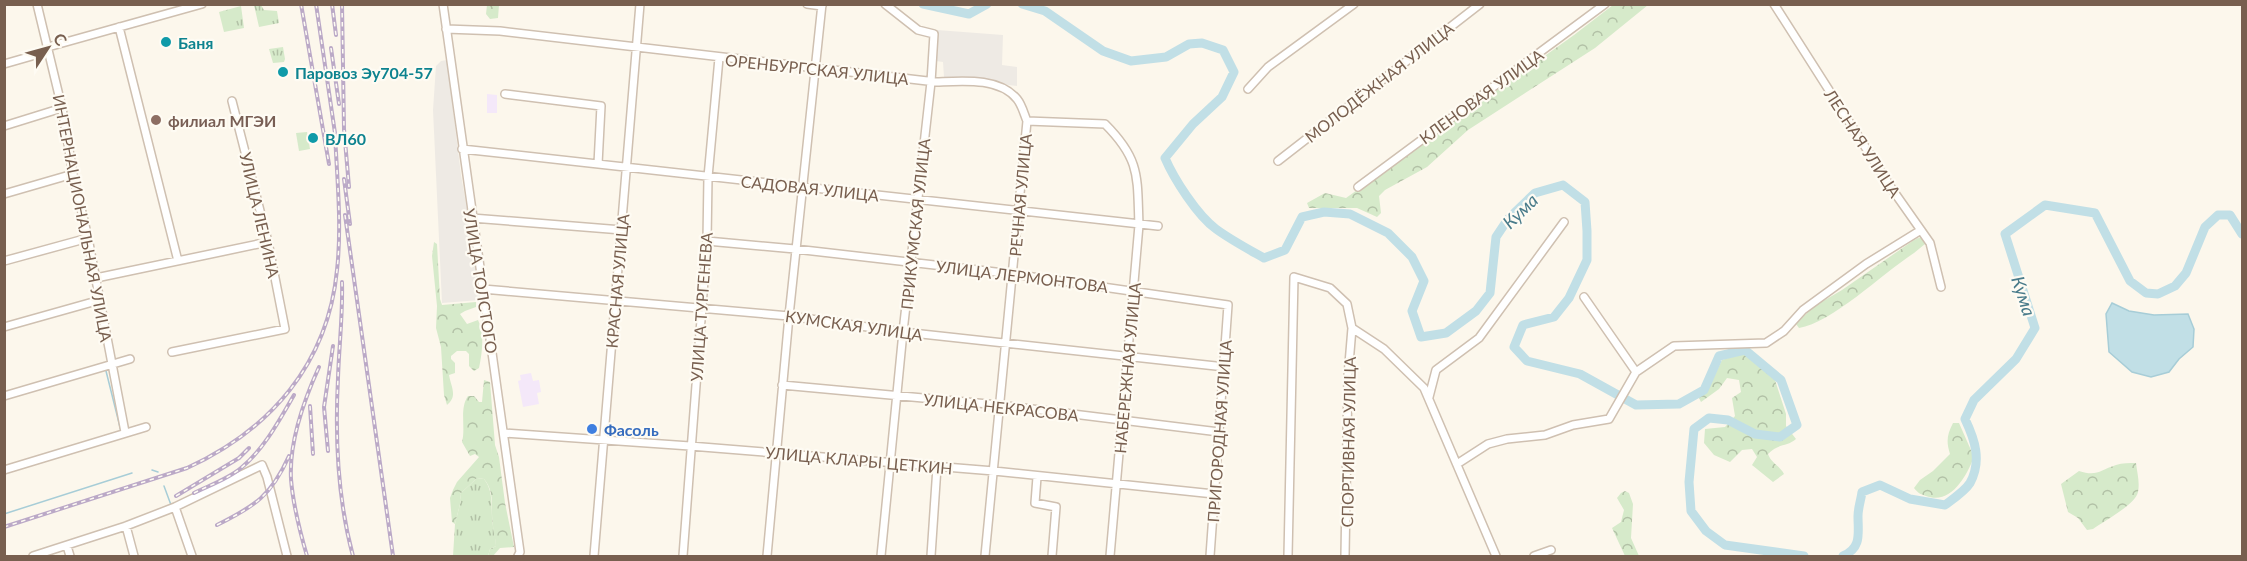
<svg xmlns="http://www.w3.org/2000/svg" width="2247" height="561" font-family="Lato,sans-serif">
<defs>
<pattern id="grass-tufts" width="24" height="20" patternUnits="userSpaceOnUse" patternTransform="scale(1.5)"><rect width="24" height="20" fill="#d6eaca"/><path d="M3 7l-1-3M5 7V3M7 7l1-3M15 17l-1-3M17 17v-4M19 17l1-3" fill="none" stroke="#b2c1a6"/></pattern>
<pattern id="forest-crowns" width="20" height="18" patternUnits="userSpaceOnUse" patternTransform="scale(1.5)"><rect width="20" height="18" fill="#d6eaca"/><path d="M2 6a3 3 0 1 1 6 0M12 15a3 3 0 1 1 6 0" fill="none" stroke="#b2c1a6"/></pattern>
</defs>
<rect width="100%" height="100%" fill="#fcf7ec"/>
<path fill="#eeeae4" d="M937 30 1003 35 1002 65 1017 67V86L944 77 943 62 936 61Z
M447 60 461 175 473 243 480 300 442 303 433 110 436 66 441 61Z"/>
<path fill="#f4e8f9" d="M487 94 497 95V113H487Z
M531 373 533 381 539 380 541 392 537 393 539 404 523 407 518 381 521 380 520 375Z"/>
<path fill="url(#grass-tufts)" d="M254 5H261L264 10 277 11 279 23 259 27Z
M241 6 244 28 224 32 219 12Z
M283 47 285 59 284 62 273 63 269 49Z
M477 478 484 479C495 493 490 510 493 526 494 533 496 539 496 546L490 549 488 556H453L455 524 461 500 460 494Z"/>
<path fill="url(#forest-crowns)" d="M487 5H499L498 18 490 19 486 14Z
M1613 5H1648L1595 48 1468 130 1427 167 1385 190 1379 196 1381 213 1377 217 1357 208H1309L1307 203 1325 193 1346 198 1574 35Z
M1921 237 1925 244 1914 253C1883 273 1832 323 1799 328L1796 324 1813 307 1842 290 1914 240Z
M434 242 437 244 440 299 442 305 476 302V307L465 311 460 314 467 324 478 320C485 333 482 354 479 368L474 371 469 366V354L466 351H457L451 356V359L455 363V373L449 375C451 387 458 396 447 405L444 395 441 347 436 328 437 306 432 256Z
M1743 353 1775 380 1786 414V426L1796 439C1787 447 1778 443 1768 454 1771 463 1780 466 1784 474L1773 482 1752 465 1757 457 1752 449 1742 450 1730 462 1714 455 1704 443 1705 429 1725 427 1735 416 1732 398 1741 392 1739 380 1727 378 1719 389 1701 402 1699 398 1709 387 1722 360Z
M484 380 490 382 495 445 499 457 505 503 514 547 500 548 493 556H488L490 549 496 546C496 539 493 533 493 526 490 510 496 493 484 479L477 478 460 494 461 500 455 524 452 522 450 498 453 490 457 482 479 457 475 454 470 456 462 442C466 427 459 409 468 396H474L479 402H482Z
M1953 423H1959L1974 457C1966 477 1951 505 1926 496 1920 494 1918 493 1914 488L1920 480 1933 471 1950 454C1946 441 1947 435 1953 423Z
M2136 463C2137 472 2140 482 2138 492 2135 505 2104 521 2093 529L2087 530 2078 518 2068 512 2061 484 2079 471C2097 477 2100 470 2116 465 2122 463 2130 463 2136 463Z
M1625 491 1629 493 1633 504 1631 538 1639 556H1625L1612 528 1621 522 1624 510 1617 498 1621 493Z"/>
<path fill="#d6eaca" d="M307 132 310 149 299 151 296 133Z"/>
<path fill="#c1dfe6" stroke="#a7cdd7" stroke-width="1.5" d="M2112 303 2129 311 2154 315 2188 314 2194 329 2193 347 2179 359 2169 372 2151 377 2132 372 2109 352 2106 314Z"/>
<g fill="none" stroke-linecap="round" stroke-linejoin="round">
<path stroke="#a7cdd7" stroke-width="1.5" d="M106 371 121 431
M152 470 158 472
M164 486 171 505
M4 514 132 473"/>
<path stroke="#c1dfe6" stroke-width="9" d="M923 4 969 14 987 4
M1022 4 1045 11 1103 51 1131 61 1166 57 1189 44 1202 43 1223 50 1234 72 1222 97 1193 124 1165 158C1174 179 1197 215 1216 229 1231 240 1248 249 1264 258L1285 250 1302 217 1324 212 1350 214 1388 233 1412 257 1424 281 1412 311 1421 337 1446 333 1476 311 1490 293 1496 237 1508 219 1535 193 1563 185 1585 202 1587 231V260L1569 298 1554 317 1523 325 1514 347 1527 361 1580 374 1636 405 1679 404 1704 390 1719 356 1745 350 1781 380 1797 425 1780 437 1755 434 1728 420 1709 418 1694 429 1689 482 1691 511 1706 531 1725 545 1804 556
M1843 556C1862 548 1858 533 1858 516 1858 508 1861 500 1862 492L1880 485 1910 499 1945 505C1953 499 1965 491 1970 483 1982 461 1975 440 1965 419L1974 400 2016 359 2035 328 2005 234 2045 205 2095 213 2130 281 2146 293 2158 294 2175 286 2186 273 2205 227 2218 215H2230L2242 234"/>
<defs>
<path id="minor" d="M37 4 62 108 73 174 88 238 125 432
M443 4 520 552 518 556
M807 4 822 6
M1774 4 1892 189 1930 243 1941 287
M119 27 178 261
M446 29 500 31 936 82C962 81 999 77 1017 99 1022 105 1024 114 1027 121L1105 124C1141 160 1137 177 1139 225L1110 556
M4 64 39 54 48 47 202 4
M1248 89 1268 67 1354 4
M505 94 601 106 598 164
M4 126 62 108
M462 149 1158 226
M1278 161 1480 4
M1358 187 1605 4
M4 194 73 174
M472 218 622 230
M707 241 795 249 1013 274 1228 305 1210 556
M4 261 88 238
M96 278 268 242
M483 289 789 316 903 332 1225 367
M1584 297 1636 372
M4 327 100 300
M172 352 285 329 268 242 232 101
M782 385 999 405 1219 432
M4 396 130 359
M1429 397 1436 370 1479 338 1564 222
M504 433 690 446 994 471 1214 494
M1457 464 1488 444 1507 439 1545 435 1573 425 1609 419 1636 372 1674 346 1766 343 1784 331 1803 310 1866 264 1921 230
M4 470 146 427
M1037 477 1035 503 1056 507 1052 556
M175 507 192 556
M126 526 134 556
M67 546 70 556
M33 556 126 526 175 507 262 465 267 477 287 556
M594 556 640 4
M683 556 707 241 708 177 719 58
M767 556 789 316 822 4
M881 556 903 332 931 82 934 34 918 30 885 4
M931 556 937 467
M985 556 1027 121
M1288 556 1294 277 1330 288 1347 304 1352 328 1384 349 1424 388 1496 556
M1345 556 1348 376 1352 328
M1534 556 1551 550"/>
</defs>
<use href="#minor" stroke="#cfc0b1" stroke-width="10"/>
<use href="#minor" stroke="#fff" stroke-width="7"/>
<defs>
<path id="rail" d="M301 4 329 164
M316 4 336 140
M332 4 336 35
M342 4 344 129 349 187
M331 48 339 104
M344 179 350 224
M345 215 393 556
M342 282C343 314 339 346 338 378 335 435 338 501 353 556
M310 406 313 454
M328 451 324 407 333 346
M194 493C210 485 228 479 241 468 264 449 279 421 294 395
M176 496 239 458 249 448
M217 525C255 506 271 496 289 456
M4 527 187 468C270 430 328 364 337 270 342 225 337 179 335 133
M307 556C300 532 293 505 291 479 289 442 304 400 319 367"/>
</defs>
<use href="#rail" stroke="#bba9c7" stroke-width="4"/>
<use href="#rail" stroke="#fefbf3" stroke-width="1.5" stroke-dasharray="4.5" stroke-linecap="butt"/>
</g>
<g fill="#0f9aa8" stroke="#fefbf3" stroke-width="2">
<circle cx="166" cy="42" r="6"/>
<circle cx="283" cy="72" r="6"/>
<circle cx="313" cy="138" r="6"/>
</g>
<circle fill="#8d6e63" stroke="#fefbf3" stroke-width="2" cx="156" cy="120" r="6"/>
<circle fill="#3f7fe0" stroke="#fefbf3" stroke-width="2" cx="592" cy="429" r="6"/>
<g text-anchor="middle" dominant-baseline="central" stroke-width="4.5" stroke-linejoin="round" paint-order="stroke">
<g font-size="16" font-weight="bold" fill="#0d838f" stroke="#fefbf3" text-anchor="start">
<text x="178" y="42">Баня</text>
<text x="295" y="72">Паровоз Эу704-57</text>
<text x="325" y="138">ВЛ60</text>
</g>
<g font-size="16" fill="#785f4f" stroke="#fefbf3">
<text transform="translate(817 69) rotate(6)">ОРЕНБУРГСКАЯ УЛИЦА</text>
<text transform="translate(1379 82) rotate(-38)">МОЛОДЁЖНАЯ УЛИЦА</text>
<text transform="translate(1481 96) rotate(-36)">КЛЕНОВАЯ УЛИЦА</text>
<text transform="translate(1863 143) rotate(57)">ЛЕСНАЯ УЛИЦА</text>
<text transform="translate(810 188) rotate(6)">САДОВАЯ УЛИЦА</text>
<text transform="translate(1020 195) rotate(-85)">РЕЧНАЯ УЛИЦА</text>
<text transform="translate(260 215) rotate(77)">УЛИЦА ЛЕНИНА</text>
<text transform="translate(83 218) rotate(79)">ИНТЕРНАЦИОНАЛЬНАЯ УЛИЦА</text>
<text transform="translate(915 224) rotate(-84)">ПРИКУМСКАЯ УЛИЦА</text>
<text transform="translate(1022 276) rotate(7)">УЛИЦА ЛЕРМОНТОВА</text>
<text transform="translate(481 281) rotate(81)">УЛИЦА ТОЛСТОГО</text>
<text transform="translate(617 281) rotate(-85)">КРАСНАЯ УЛИЦА</text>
<text transform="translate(701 307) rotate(-86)">УЛИЦА ТУРГЕНЕВА</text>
<text transform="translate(854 325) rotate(8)">КУМСКАЯ УЛИЦА</text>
<text transform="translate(1127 368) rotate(-85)">НАБЕРЕЖНАЯ УЛИЦА</text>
<text transform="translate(1001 407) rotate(6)">УЛИЦА НЕКРАСОВА</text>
<text transform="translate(1219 431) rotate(-86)">ПРИГОРОДНАЯ УЛИЦА</text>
<text transform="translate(1348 442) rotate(-89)">СПОРТИВНАЯ УЛИЦА</text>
<text transform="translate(859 460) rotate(5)">УЛИЦА КЛАРЫ ЦЕТКИН</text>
</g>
<g font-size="16" font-weight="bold" fill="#785e54" stroke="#fefbf3" text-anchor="start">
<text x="168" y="120">филиал МГЭИ</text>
</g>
<g font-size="16" font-weight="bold" fill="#366cbe" stroke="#fefbf3" text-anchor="start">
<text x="604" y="429">Фасоль</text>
</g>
<g font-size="18" font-style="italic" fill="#497b8a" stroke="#fefbf3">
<text transform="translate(1520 211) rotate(-44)">Кума</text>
<text transform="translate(2024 296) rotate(72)">Кума</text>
</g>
</g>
<rect width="2247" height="561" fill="none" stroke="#785f4f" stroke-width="12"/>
<g transform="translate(48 48) rotate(54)" stroke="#fefbf3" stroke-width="4.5" paint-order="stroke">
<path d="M0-4.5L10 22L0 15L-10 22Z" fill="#785f4f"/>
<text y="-9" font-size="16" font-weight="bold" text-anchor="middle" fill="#785f4f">С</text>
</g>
</svg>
